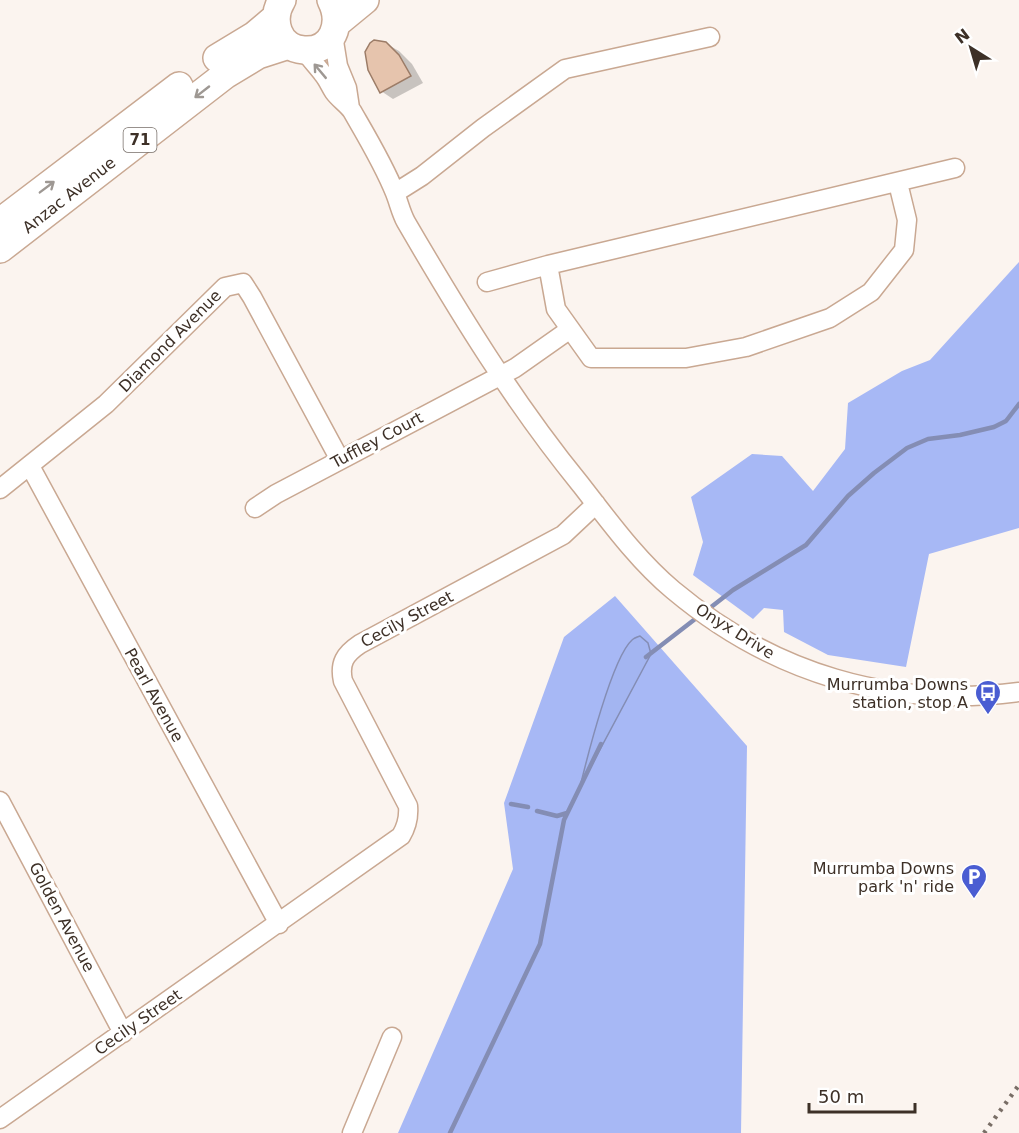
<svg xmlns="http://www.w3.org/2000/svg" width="1019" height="1133" font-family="'DejaVu Sans',sans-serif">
<rect width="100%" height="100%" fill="#fbf4ef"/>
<path fill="#a7b8f5" d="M1019 262V528L929 554 906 667 828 655 784 632 783 610 764 608 753 619 693 575 703 542 691 497 752 454 782 456 813 491 845 449 848 403 902 371 930 360Z
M615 596 747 746 741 1133H398L513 869 504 803 564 637Z"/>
<path fill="#a3b5f1" stroke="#848db4" stroke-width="1.5" d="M640 636 648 643 651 654 580 787C587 758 612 658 632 640 634 638 637 637 640 636Z"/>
<path fill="#0003" d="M385 43 399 51 412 64 423 83 393 99 381 91Z"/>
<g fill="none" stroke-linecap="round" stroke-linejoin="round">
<path stroke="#848db4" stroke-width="4.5" d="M706 611 733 590 806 545 848 496 874 473 907 448 928 439 960 435 994 427 1006 421 1019 404
M646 657 699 616
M511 804 528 807
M537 811 557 816 567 813
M450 1133 540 944 564 820 601 744"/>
</g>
<path fill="#e6c4ad" stroke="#9c7c67" stroke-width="1.5" d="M374 40 386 42 399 55 411 76 380 93 368 70 365 52 370 43Z"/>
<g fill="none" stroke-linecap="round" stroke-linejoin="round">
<defs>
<path id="minor" d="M333 35 338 66 347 88 350 108
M304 50C310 59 317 66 323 74 328 80 330 86 334 92 339 99 347 104 352 111 367 137 384 165 395 193 399 203 401 213 406 222 459 313 514 403 581 485 609 521 638 561 673 590 772 673 890 709 1019 692
M395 193 422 176 483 128 565 69 710 37
M548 265 556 309 591 358H686L746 347 830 318 871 292 904 250 907 220 898 183
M487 282 548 265 955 168
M30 466 279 924
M0 489 106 404 225 287 243 283 252 297 340 460
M255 508 276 494 515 368 569 330
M0 801 123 1033
M0 1119 401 836C407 826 409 817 408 806L343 681C339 663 345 654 360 644L563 535 596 504
M352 1133 392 1037"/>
<path id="highway" d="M282 0C270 19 277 48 304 50 333 52 343 23 331 0
M337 23 365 0
M217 58 255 35 275 18
M0 222 179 86
M0 249 225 75 258 55 289 45"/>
</defs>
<use href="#minor" stroke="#c9a892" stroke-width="21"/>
<use href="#highway" stroke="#c9a892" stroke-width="30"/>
<use href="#minor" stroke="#fff" stroke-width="18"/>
<use href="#highway" stroke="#fff" stroke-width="27"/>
<path stroke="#796e66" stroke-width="4.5" stroke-dasharray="3 6" stroke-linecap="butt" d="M984 1133 1019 1085"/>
</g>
<defs><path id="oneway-shaft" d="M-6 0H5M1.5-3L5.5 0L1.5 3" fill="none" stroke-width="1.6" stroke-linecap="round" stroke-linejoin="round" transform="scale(1.5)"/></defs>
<g stroke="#9e9893">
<use href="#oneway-shaft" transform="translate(320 71) rotate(-130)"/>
<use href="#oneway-shaft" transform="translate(202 92) rotate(142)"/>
<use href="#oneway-shaft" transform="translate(47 187) rotate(-37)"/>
</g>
<defs>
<symbol id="bus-pin" viewBox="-11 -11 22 30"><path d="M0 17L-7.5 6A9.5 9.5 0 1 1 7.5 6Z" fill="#4a5dd2" stroke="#fff"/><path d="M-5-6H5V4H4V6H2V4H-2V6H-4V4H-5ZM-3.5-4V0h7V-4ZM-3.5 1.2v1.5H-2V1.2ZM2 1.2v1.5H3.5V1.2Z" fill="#fff"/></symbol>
<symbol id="parking-pin" viewBox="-11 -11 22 30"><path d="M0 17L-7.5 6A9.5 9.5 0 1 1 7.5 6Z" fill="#4a5dd2" stroke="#fff"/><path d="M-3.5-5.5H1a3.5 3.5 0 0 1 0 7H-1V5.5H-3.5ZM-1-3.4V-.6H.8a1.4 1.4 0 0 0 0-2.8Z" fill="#fff"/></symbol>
</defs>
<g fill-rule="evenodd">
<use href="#bus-pin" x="973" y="678" width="30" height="40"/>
<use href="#parking-pin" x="959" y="862" width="30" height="40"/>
</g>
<g text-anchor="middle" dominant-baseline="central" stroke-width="6" stroke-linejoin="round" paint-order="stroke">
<rect fill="#fff" stroke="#776e68" stroke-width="1.5" x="123.5" y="128" width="33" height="24" rx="4.5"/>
<g font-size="15" font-weight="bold" fill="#3d3027">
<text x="140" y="140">71</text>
</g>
<g font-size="16" fill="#3d3027" stroke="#fff">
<text transform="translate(69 195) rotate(-38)">Anzac Avenue</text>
<text transform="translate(170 341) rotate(-45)">Diamond Avenue</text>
<text transform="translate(377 440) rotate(-28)">Tuffley Court</text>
<text transform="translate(407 619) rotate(-28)">Cecily Street</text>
<text transform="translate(735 631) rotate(32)">Onyx Drive</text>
<text transform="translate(154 695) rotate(61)">Pearl Avenue</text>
<text transform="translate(62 917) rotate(62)">Golden Avenue</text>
<text transform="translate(138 1022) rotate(-35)">Cecily Street</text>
</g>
<g font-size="16" fill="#3d3027" stroke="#fff" text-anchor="end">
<text x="968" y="684">Murrumba Downs<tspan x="968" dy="18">station, stop A</tspan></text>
<text x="954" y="868">Murrumba Downs<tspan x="954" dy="18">park 'n' ride</tspan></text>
</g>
</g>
<g transform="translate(971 48) rotate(323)" stroke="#ffffff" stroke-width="4.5" paint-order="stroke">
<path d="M0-4.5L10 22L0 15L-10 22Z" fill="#3d3027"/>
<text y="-9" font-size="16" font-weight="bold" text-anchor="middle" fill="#3d3027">N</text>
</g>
<path d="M809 1103v9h106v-9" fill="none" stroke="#3d3027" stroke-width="3"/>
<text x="818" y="1103" font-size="18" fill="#3d3027" stroke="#ffffff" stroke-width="4.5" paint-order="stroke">50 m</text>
</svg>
